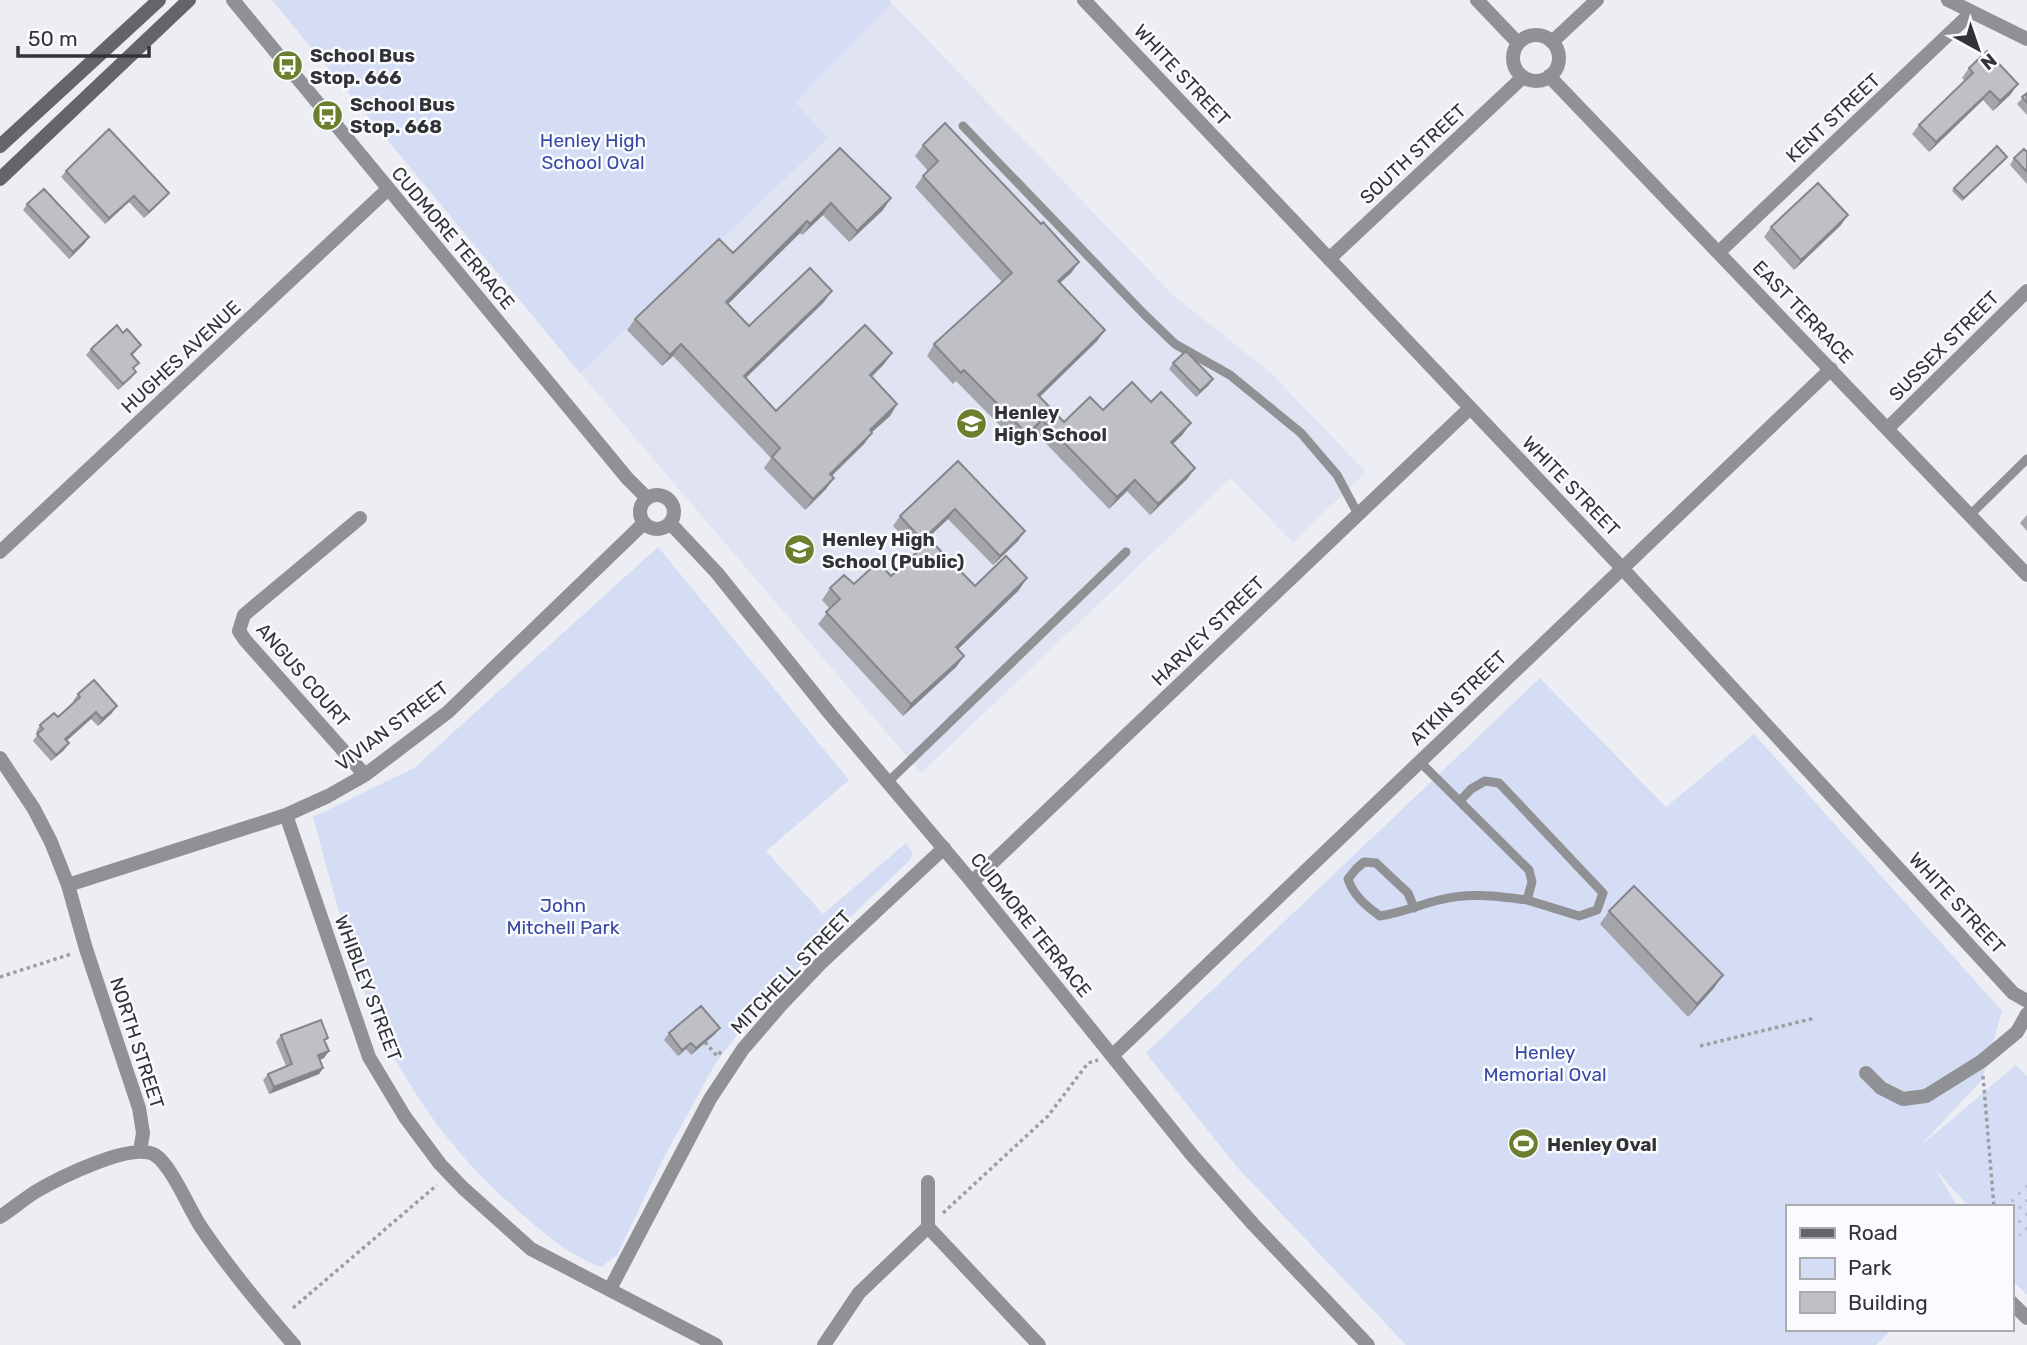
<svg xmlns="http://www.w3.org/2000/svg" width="2027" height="1345" font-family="Rubik,sans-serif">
<defs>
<pattern id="garden-dots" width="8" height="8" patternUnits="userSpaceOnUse" patternTransform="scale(1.75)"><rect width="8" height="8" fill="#d5ddf4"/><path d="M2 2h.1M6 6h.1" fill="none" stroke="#b7bed2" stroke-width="1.8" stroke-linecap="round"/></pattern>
</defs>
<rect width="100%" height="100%" fill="#eceef4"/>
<path fill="#e0e4f2" d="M272 0H889L1172 294 1271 373 1366 472 1293 543 1231 478 921 773 580 373Z"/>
<path fill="#d5ddf4" d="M272 0H889L892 3 795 102 828 138 580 373Z
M658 547 849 780 766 851 823 914 906 843 913 853 909 861 762 1002 715 1064 662 1161 617 1255 601 1267C567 1254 541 1231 514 1207 468 1168 430 1120 400 1068 392 1054 384 1040 377 1025 350 958 332 887 313 817L414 768Z
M1540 678 1666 807 1754 734 2002 1011 1982 1080 1919 1147 2016 1065 2027 1076V1295L2011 1279V1207H1969L1935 1169 1958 1207H1787V1329H1893L1876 1345H1406L1237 1167 1146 1053Z"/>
<path fill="url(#garden-dots)" d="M2027 1179V1239L2011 1232V1207H2003Z"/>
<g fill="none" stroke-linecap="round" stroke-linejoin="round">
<path stroke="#9c9ea2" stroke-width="3.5" stroke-dasharray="3.5 3.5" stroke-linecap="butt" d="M0 977 71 954
M705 1042 717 1056 723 1049
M1700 1046 1815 1018
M1983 1076 1994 1207
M943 1213 1048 1116 1088 1063 1098 1060
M293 1308 437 1185"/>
<path stroke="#909194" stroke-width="9" d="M963 126 1144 314 1175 344 1230 375 1301 433 1337 475 1358 514
M1970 515 2027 459
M888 782 1126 552
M1460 801 1471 789 1485 781 1499 783 1603 893 1597 910 1579 916 1527 900
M1414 908 1408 893 1376 863 1364 862 1356 869 1348 879C1353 895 1366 906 1380 916 1401 913 1419 905 1439 900 1468 892 1497 896 1527 900L1532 882 1529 870 1419 761"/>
<path stroke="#909194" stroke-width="14" d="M1084 0 1622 568 2013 993 2027 1001
M1948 0 2027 39
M1552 42 1597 0
M1719 252 1972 12
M1329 259 1523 77
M1888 428 2027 291
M360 518 244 615 239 631 245 640 365 775
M0 552 388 189
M0 758 34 809 51 842 68 885 86 949 139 1108 143 1133 140 1151
M286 815 369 1057 405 1117 440 1164 463 1188 531 1249 716 1345
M972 882 1470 408
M68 885 286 815 328 796 365 775 448 712 644 523
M1113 1055 1831 369
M1866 1073 1881 1088 1903 1099 1926 1096 1982 1061 2017 1032 2027 1014
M0 1217C12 1209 23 1200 35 1192 57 1179 132 1141 155 1155 172 1166 189 1209 201 1227 229 1269 261 1307 294 1345
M928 1227 1039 1345
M928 1227V1182
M610 1289 710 1099 743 1049 781 1005 820 964 944 848
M2011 1302 2027 1318
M824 1345 859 1293 928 1227"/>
<path stroke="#909194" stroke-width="14" d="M233 0 627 478 647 498
M1477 0 1518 43
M1513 58a23 23 0 1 1 46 0a23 23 0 1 1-46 0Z
M1549 76 2027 575
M640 512a17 17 0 1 1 34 0a17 17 0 1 1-34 0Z
M670 523 717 573 831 715 972 882 1192 1155 1253 1224 1368 1345"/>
<path stroke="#646569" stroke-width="14" d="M0 146 159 0
M0 179 189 0"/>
</g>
<path fill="#a3a5aa" d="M1969 68 2011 94 1993 111 1983 100 1929 152 1912 134 1919 125 1965 81 1962 78Z
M2027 93V115L2017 104Z
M923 145 1041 224 1079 262 1071 273 1060 283 1105 330 1097 341 1040 397 1064 422 1103 410 1183 434 1173 444 1195 468 1187 479 1150 515 1127 491 1109 509 1034 431 1019 445 956 381 953 384 927 356 934 344 1002 282 915 187 923 176 928 171 915 156Z
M840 148 883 210 849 242 823 215 802 235 800 233 728 304 749 326 824 302 746 378 776 411 892 353 884 364 872 377 897 404 890 416 872 432 864 444 832 476 834 478 826 489 805 510 764 468 771 458 673 356 662 366 627 330 635 319 733 253Z
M2027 152V184L2010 165 2014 158Z
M2005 160 1962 201 1952 191 1954 188Z
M66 171 169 193 164 199 144 218 129 202 105 224 61 177Z
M27 204 85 243 69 259 23 210Z
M1841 225 1794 270 1764 237 1771 227Z
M123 333 141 345 133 355 134 370 131 378 118 390 86 355 91 349Z
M1173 363 1209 385 1196 397 1169 369Z
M958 461 1018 541 993 565 948 519 916 549 893 526 900 516Z
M2027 515V531L2020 523Z
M891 576 975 586 1019 590 958 649 964 656 956 667 903 716 818 624 830 609 822 600 830 588Z
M78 694 112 713 98 726 91 719 66 740 64 750 51 761 33 741 38 734 36 732 40 725 58 717 75 703 73 701Z
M1609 911 1714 988 1688 1017 1600 924Z
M669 1033 715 1034 691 1055 686 1049 678 1056 664 1040Z
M281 1035 324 1058 320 1060 323 1068 319 1074 269 1094 263 1080 268 1074 286 1066 276 1042Z"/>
<path fill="#85868b" d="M2018 84 2011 94 1993 111 2000 101Z
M1990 91 1983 100 1929 152 1936 142Z
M2007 157 2005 160 1962 201 1964 198Z
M169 193 164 199 144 218 149 212Z
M134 196 129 202 105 224 109 218Z
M891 198 883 210 849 242 857 231Z
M831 203 823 215 802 235 810 224Z
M1848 215 1841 225 1794 270 1801 260Z
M807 221 800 233 718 314 726 302Z
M89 237 85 243 69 259 73 252Z
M1079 262 1071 273 1050 292 1058 281Z
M832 291 824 302 736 387 744 376Z
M1105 330 1097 341 1030 406 1038 395Z
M681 344 673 356 662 366 670 355Z
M892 353 884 364 862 386 870 375Z
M136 372 131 378 118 390 123 384Z
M1213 379 1209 385 1196 397 1200 391Z
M897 404 890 416 862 441 870 430Z
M1042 420 1034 431 1019 445 1027 434Z
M1191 423 1183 434 1163 454 1171 442Z
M872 433 864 444 822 485 830 474Z
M1195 468 1187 479 1150 515 1158 504Z
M834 478 826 489 805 510 813 499Z
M1135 480 1127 491 1109 509 1117 497Z
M955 509 948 519 916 549 922 540Z
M1025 531 1018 541 993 565 1000 556Z
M1027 578 1019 590 948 659 956 647Z
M964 656 956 667 903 716 911 704Z
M117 706 112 713 98 726 102 719Z
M96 712 91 719 61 746 65 739Z
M69 743 64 750 51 761 56 755Z
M1723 975 1714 988 1688 1017 1697 1004Z
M720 1028 715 1034 691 1055 696 1048Z
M691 1043 686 1049 678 1056 682 1050Z
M329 1051 324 1058 314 1062 318 1055Z
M323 1068 319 1074 269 1094 274 1087Z"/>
<path fill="#bec0c6" stroke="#85868b" stroke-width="2" d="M1987 51 2018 84 2000 101 1990 91 1936 142 1919 125 1973 73 1969 68Z
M2027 93V103L2022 97Z
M945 123 1041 224 1043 222 1079 262 1058 281 1105 330 1038 395 1064 422 1090 397 1103 410 1132 382 1151 402 1161 392 1191 423 1171 442 1195 468 1158 504 1135 480 1117 497 1042 420 1027 434 964 370 961 373 934 344 1012 273 923 176 938 161 923 145Z
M109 129 169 193 149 212 134 196 109 218 66 171Z
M1997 146 2007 157 1964 198 1954 188Z
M840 148 891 198 857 231 831 203 810 224 807 221 726 302 749 326 810 268 832 291 744 376 776 411 865 325 892 353 870 375 897 404 870 430 872 433 830 474 834 478 813 499 772 457 780 448 681 344 670 355 635 319 719 239 733 253Z
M2024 149 2027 152V172L2014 158Z
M1818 183 1848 215 1801 260 1771 227Z
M44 189 89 237 73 252 27 204Z
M117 325 123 333 127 329 141 345 131 354 139 363 133 368 136 372 123 384 91 349Z
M1186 351 1213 379 1200 391 1173 363Z
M958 461 1025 531 1000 556 955 509 922 540 900 516Z
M930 540 975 586 1006 556 1027 578 956 647 964 656 911 704 826 612 840 599 830 588 844 575 854 584 878 562 891 576Z
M94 680 117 706 102 719 96 712 65 739 69 743 56 755 37 734 43 729 40 725 54 713 58 717 80 697 78 694Z
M1634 886 1723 975 1697 1004 1609 911Z
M701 1006 720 1028 696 1048 691 1043 682 1050 669 1033Z
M321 1020 328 1038 324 1040 329 1051 318 1055 323 1068 274 1087 268 1074 292 1064 281 1035Z"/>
<defs>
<symbol id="bus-disc" viewBox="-11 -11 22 22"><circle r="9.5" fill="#6c7f2f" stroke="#fafbfe"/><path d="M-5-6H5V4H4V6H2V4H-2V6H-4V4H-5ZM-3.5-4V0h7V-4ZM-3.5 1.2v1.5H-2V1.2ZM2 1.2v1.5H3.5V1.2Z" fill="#fff"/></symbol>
<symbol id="school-disc" viewBox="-11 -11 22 22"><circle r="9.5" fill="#6c7f2f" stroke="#fafbfe"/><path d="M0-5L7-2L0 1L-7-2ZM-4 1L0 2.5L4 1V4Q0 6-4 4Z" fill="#fff"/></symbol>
<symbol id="stadium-disc" viewBox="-11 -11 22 22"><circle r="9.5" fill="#6c7f2f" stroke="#fafbfe"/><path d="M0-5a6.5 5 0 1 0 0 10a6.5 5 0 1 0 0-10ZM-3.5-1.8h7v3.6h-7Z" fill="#fff"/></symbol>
</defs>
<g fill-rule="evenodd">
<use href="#bus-disc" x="270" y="48" width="35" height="35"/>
<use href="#bus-disc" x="310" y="98" width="35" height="35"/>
<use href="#school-disc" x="954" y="406" width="35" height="35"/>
<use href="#school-disc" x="782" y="532" width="35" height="35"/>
<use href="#stadium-disc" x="1506" y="1126" width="35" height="35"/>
</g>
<g text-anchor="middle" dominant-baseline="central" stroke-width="5" stroke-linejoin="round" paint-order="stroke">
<g font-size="19" font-weight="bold" fill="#323335" stroke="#fafbfe" text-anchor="start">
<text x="310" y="55">School Bus<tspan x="310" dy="22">Stop. 666</tspan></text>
<text x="350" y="104">School Bus<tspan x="350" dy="22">Stop. 668</tspan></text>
<text x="994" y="412">Henley<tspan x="994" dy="22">High School</tspan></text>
<text x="822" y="539">Henley High<tspan x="822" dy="22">School (Public)</tspan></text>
<text x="1547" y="1144">Henley Oval</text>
</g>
<g font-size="19" fill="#323335" stroke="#fafbfe">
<text transform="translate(1182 75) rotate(47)">WHITE STREET</text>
<text transform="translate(1833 118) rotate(-43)">KENT STREET</text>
<text transform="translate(1413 154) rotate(-43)">SOUTH STREET</text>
<text transform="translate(453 238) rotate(50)">CUDMORE TERRACE</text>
<text transform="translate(1803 312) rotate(46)">EAST TERRACE</text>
<text transform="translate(1944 346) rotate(-45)">SUSSEX STREET</text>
<text transform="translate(181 357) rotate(-43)">HUGHES AVENUE</text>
<text transform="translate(1571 486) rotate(46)">WHITE STREET</text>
<text transform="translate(1208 631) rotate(-44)">HARVEY STREET</text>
<text transform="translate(303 675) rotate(49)">ANGUS COURT</text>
<text transform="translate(1458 698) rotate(-44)">ATKIN STREET</text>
<text transform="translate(392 726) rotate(-37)">VIVIAN STREET</text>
<text transform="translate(1957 903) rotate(47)">WHITE STREET</text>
<text transform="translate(1031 925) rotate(51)">CUDMORE TERRACE</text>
<text transform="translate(791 972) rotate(-46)">MITCHELL STREET</text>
<text transform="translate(368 988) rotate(69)">WHIBLEY STREET</text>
<text transform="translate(137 1043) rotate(72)">NORTH STREET</text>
</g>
<g font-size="19" fill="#3849a4" stroke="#fafbfe">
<text x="593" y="140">Henley High<tspan x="593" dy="22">School Oval</tspan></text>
<text x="563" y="905">John<tspan x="563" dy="22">Mitchell Park</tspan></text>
<text x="1545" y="1052">Henley<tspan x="1545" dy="22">Memorial Oval</tspan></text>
</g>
</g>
<rect x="1786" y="1205" width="228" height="126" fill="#fafbfe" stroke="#aaabae" stroke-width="2"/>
<rect x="1800" y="1228" width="35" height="10" fill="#646569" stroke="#aaabae" stroke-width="2"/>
<text x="1848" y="1240" font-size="21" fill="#323335">Road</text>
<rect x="1800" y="1258" width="35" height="21" fill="#d5ddf4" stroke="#aaabae" stroke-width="2"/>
<text x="1848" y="1275" font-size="21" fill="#323335">Park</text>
<rect x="1800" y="1292" width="35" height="21" fill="#bec0c6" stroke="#aaabae" stroke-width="2"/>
<text x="1848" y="1310" font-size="21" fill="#323335">Building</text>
<g transform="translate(1978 49) rotate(140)" stroke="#fafbfe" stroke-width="5" paint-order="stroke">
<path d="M0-5L12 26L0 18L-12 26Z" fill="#323335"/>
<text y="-10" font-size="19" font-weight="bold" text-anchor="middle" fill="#323335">N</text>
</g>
<path d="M18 46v10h131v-10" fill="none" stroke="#323335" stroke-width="3.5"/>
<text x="28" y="46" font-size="21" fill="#323335" stroke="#fafbfe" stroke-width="5" paint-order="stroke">50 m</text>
</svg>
